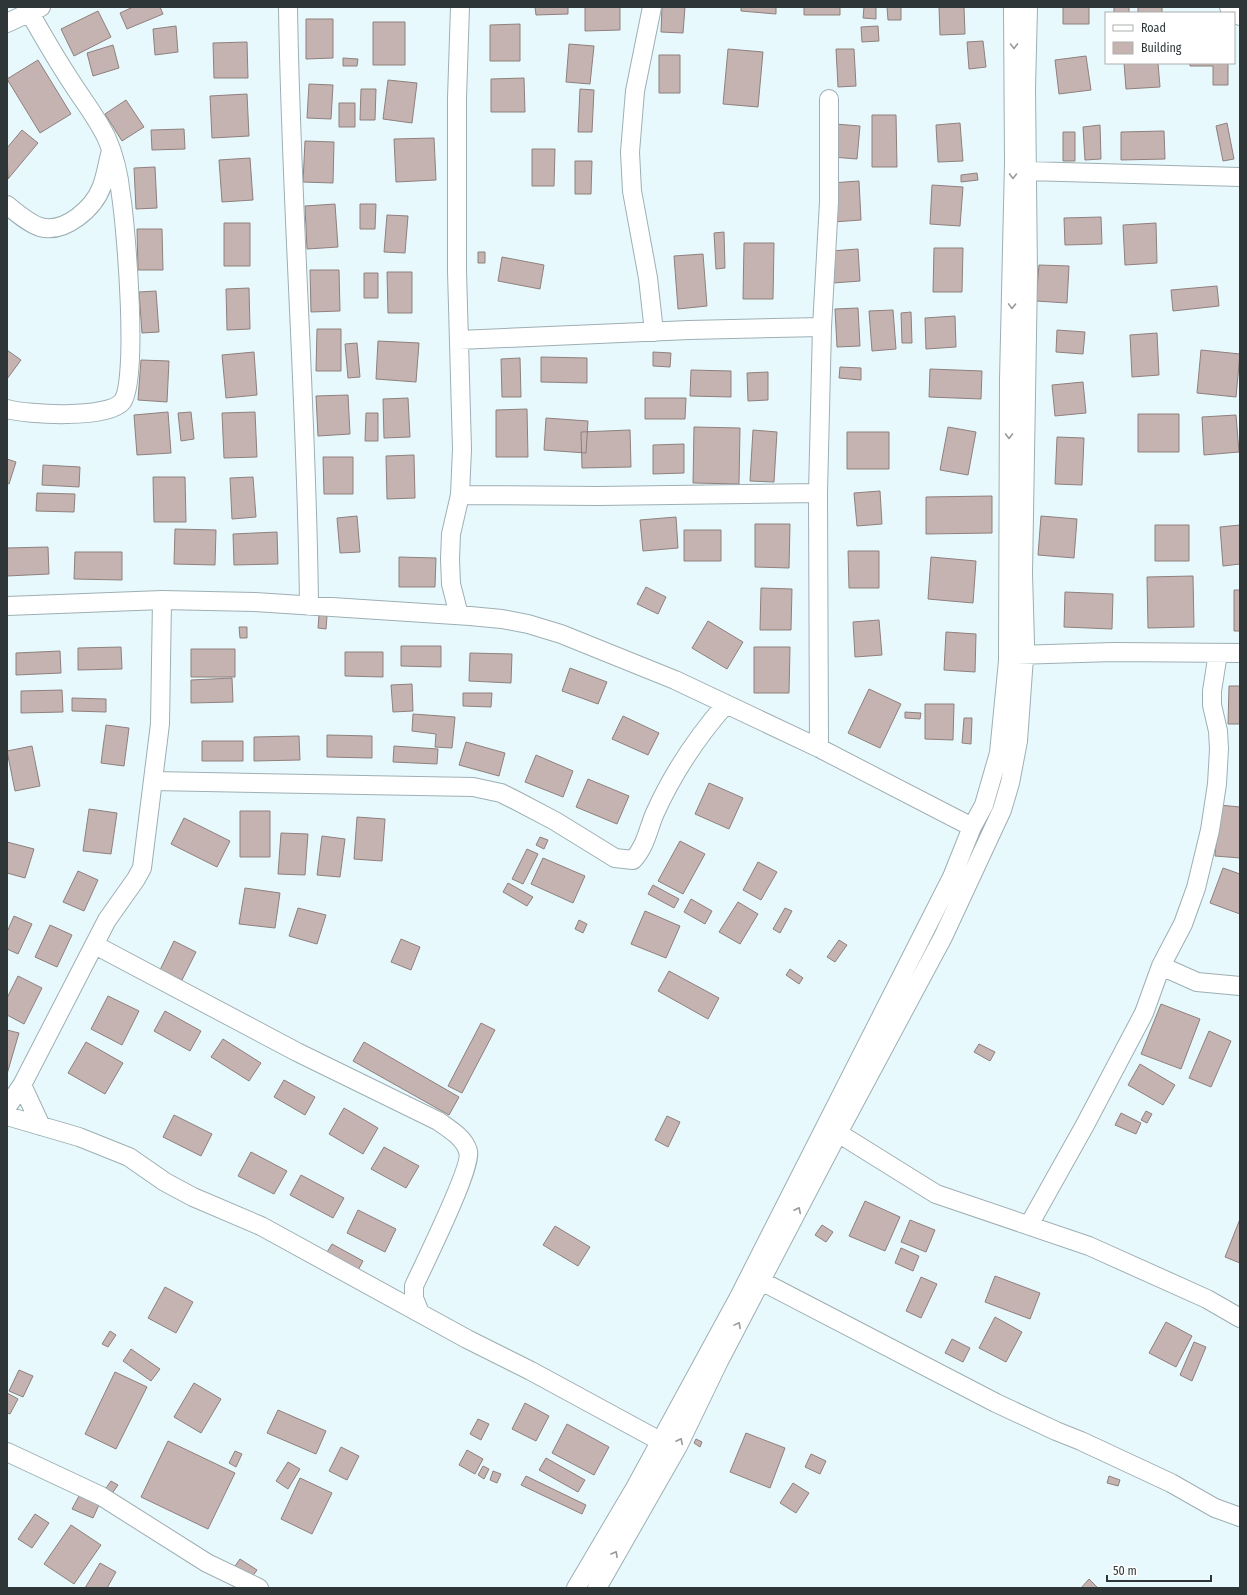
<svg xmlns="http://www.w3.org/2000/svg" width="1247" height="1595" font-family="'Fira Sans Condensed',sans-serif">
<rect width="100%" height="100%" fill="#e7f9fd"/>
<path fill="#c4b3b0" stroke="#8f807d" d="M133 7H160L163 14 127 29 120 13Z
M535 7H568V14L536 15Z
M585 7H620V30L585 31Z
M662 7H685L683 33 661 32Z
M741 7H776V14L741 11Z
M804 7H840V15H804Z
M864 7H876V19L863 18Z
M887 7H901V20H888Z
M939 7H964L965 34 940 35Z
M1063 7H1089V24H1063Z
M1114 7H1129V13H1114Z
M1138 7H1162V13H1138Z
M98 11 111 37 74 56 61 29Z
M306 19H333V58L306 59Z
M373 22H405V65H373Z
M520 24V61H490V25Z
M176 26 178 52 155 55 153 29Z
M878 26 879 41 862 42 861 27Z
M983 41 986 67 969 69 967 42Z
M247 42 248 78H214L213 43Z
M569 44 594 46 590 84 566 82Z
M113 45 119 68 93 76 87 53Z
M728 49 763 52 758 107 723 104Z
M836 49H854L856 86 838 87Z
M659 55H680V93H659Z
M1086 56 1091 90 1059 94 1055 60Z
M343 58 358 59 357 66H343Z
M38 60 71 114 40 133 7 79Z
M1124 63H1158L1160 87 1126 89Z
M1190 63H1228V85H1213V66H1190Z
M524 78 525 112H491V79Z
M388 80 417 83 412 123 383 119Z
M309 84 333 85 331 119 307 118Z
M361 89H376L375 120H360Z
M580 89 594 90 592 132H578Z
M247 94 249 136 212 138 210 96Z
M126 100 144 127 122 141 105 114Z
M339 103H355V127H339Z
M872 115H896L897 167H872Z
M960 123 963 161 938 162 936 125Z
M1227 123 1234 159 1223 161 1216 126Z
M835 124 860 126 857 159 832 157Z
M1100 125 1101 159 1085 160 1083 127Z
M184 129 185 149 152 150 151 130Z
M22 130 38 143 8 179 7 148Z
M1164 131 1165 159 1121 160V132Z
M1063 132H1075V161H1063Z
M434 138 436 180 396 182 394 139Z
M305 141 334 142 333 183 303 182Z
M532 149H555L554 186H532Z
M250 158 253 200 222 202 219 160Z
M575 161H592L591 194H575Z
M155 167 157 208 136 209 134 168Z
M977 173 978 180 961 182V175Z
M859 181 861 220 833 222 831 183Z
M932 185 963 187 960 226 930 224Z
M335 204 338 247 307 249 305 206Z
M360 204H376L375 229H360Z
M387 215 408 216 405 253 384 252Z
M1101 217 1102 244 1065 245 1064 218Z
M224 223H250V266H224Z
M1156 223 1157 263 1125 265 1123 225Z
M137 229H162L163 270H138Z
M724 232 725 268 716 269 714 233Z
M744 243H774L773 299H743Z
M934 248H963L962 292H933Z
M858 249 860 281 833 283 831 251Z
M478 252H485V263H478Z
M703 254 707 306 678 309 674 256Z
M502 257 544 265 540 289 498 281Z
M1039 265 1069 266 1067 303 1036 301Z
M310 270H339L340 311 311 312Z
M387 272H412V313H388Z
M364 273H378V298H364Z
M1217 286 1219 306 1173 311 1171 290Z
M249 288 250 329 227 330 226 289Z
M156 291 159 332 142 333 139 292Z
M858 308 860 346 837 347 835 309Z
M893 310 896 349 872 351 869 311Z
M911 312 912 343H902L901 313Z
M955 316 956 347 926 349 925 318Z
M317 329H341V371H316Z
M1057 330 1085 332 1083 354 1056 352Z
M1157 333 1159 375 1132 377 1130 335Z
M378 341 419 343 416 382 376 379Z
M357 343 360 377 348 378 345 344Z
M7 350 21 360 7 379Z
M1201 350 1240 354 1236 397 1197 393Z
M254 352 257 395 226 398 222 355Z
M653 352 671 353 670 367 653 366Z
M541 357 587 358V383L541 382Z
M520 358 521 397H502L501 359Z
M141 360 169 361 167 402 138 400Z
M840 367 861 368V380L839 378Z
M930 369 982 371 981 399 929 397Z
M691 370 731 371V397L690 396Z
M768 372V400L748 401 747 373Z
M1083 382 1086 413 1055 416 1052 385Z
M348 395 350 434 318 436 316 396Z
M408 398 410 437 384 438 383 399Z
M645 398H686L685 419H645Z
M527 409 528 457H496V410Z
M168 412 171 453 137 455 134 415Z
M191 412 194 439 181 441 178 413Z
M255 412 257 457 224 458 222 413Z
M366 413H378V441H365Z
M1138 414H1179V452H1138Z
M1236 415 1239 452 1204 455 1202 417Z
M546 418 588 421 586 453 544 450Z
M694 427 740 428 739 484 693 483Z
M948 427 976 432 968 475 940 470Z
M630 430 631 467 582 468 581 432Z
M753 430 777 432 774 482 750 481Z
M847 432H889V469H847Z
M1057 437 1084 438 1082 485 1055 484Z
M684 444V473L653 474V445Z
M414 455 415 498 387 499 386 456Z
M323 457H353V494H324Z
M7 459 16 462 9 484 7 483Z
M43 465 80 467 79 487 42 485Z
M153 477H185L186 522H154Z
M253 477 256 517 232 519 230 478Z
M880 491 882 524 857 526 854 493Z
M37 493 75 494 74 512 36 511Z
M992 496V533L926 534V497Z
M357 516 360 552 340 553 337 518Z
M1041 516 1077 519 1074 558 1038 555Z
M676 517 678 548 643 551 640 520Z
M755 524H790L789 568 755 567Z
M1155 525H1189V561H1155Z
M1240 525V564L1223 566 1220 527Z
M175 529 216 530 215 565 174 564Z
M684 530H721V561H684Z
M277 532 278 564 234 565 233 534Z
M48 547 49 574 7 576V548Z
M848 551H879V588H849Z
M75 552H122V580L74 579Z
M399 557 436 558 435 587H399Z
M931 557 976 561 973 603 928 599Z
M1193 576 1194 627 1148 628 1147 577Z
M646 587 666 597 658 614 637 604Z
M761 588 792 589 791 630H760Z
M1234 590H1240V631H1234Z
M1065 592 1113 594 1112 629 1064 627Z
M319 615 327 616 326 629 318 628Z
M879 620 882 655 855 657 853 622Z
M708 621 743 642 727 669 692 648Z
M239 627H247V638H240Z
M946 632 976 634 975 672 944 670Z
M401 646H441V667L401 666Z
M121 647 122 669 78 670V648Z
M754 647H790L789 693H754Z
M191 649H235V677H191Z
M60 651 61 673 16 675V653Z
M345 652H383V677L345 676Z
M470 653 512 654 511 683 469 681Z
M570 668 607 682 598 704 562 691Z
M232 678 233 702 191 703V680Z
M412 684 413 711 393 712 391 685Z
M1229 686H1240V724H1228Z
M869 689 901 704 880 748 848 733Z
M62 690 63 712 21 713V691Z
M463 693H492L491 707 463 706Z
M72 698 106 699V712L72 711Z
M925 704H954L953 740 925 739Z
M905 712 921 713 920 719 905 718Z
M413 714 455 717 452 748 435 747 436 734 412 731Z
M623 716 659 733 648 755 612 739Z
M964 718H972L971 744 962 743Z
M106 725 129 728 124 766 101 763Z
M327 735 372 736V758L327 757Z
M299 736 300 760 254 761V737Z
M202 741H243V761H202Z
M466 742 505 753 499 776 459 765Z
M32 746 40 786 15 791 7 751Z
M394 746 438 749 437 764 393 762Z
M536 755 573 771 563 797 525 782Z
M588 779 629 796 617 824 576 807Z
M709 783 743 798 729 829 695 814Z
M1219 805 1240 807V858L1215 856Z
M89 809 117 813 111 854 83 851Z
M240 811H270V857H240Z
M357 817 385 819 382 861 354 859Z
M184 818 230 841 217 867 171 844Z
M281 833 308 834 305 875 278 874Z
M322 836 345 839 340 877 317 875Z
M540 837 548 840 544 849 536 845Z
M680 841 705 854 683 894 658 881Z
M7 842 34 849 25 878 7 873Z
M527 849 538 854 523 884 512 879Z
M543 858 585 876 573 903 531 884Z
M758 862 777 872 761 900 743 890Z
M1223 868 1240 874V914L1210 903Z
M78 871 98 880 84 911 63 902Z
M508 883 533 897 527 906 503 892Z
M653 885 679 899 674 908 648 894Z
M245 888 280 893 275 928 239 924Z
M691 899 712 911 705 924 684 912Z
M738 902 758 914 740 944 719 932Z
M298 908 326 915 317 944 289 936Z
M785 908 792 911 780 933 773 929Z
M645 911 680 926 666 958 631 944Z
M14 916 32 924 18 954 7 949V932Z
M579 920 587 924 583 933 575 929Z
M50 925 72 935 57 967 35 957Z
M401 939 420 947 411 970 391 962Z
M839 940 847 945 835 962 827 957Z
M174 941 196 952 182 980 160 970Z
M790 969 803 978 799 984 786 975Z
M669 971 719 998 708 1019 658 991Z
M18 976 42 988 24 1024 7 1015V998Z
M108 996 139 1011 122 1045 91 1029Z
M1161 1004 1200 1019 1181 1069 1141 1054Z
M165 1011 201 1031 190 1051 154 1031Z
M481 1023 495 1030 462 1093 448 1086Z
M7 1030 19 1033 7 1074Z
M1209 1031 1231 1041 1211 1087 1189 1078Z
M223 1039 261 1063 249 1081 211 1057Z
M86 1042 123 1063 105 1094 68 1073Z
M364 1042 459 1097 449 1115 353 1061Z
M979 1044 995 1052 990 1061 974 1052Z
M1140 1064 1175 1085 1163 1105 1128 1085Z
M284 1080 315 1097 305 1115 274 1097Z
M344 1108 378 1128 363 1154 329 1134Z
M1146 1111 1152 1114 1147 1123 1141 1120Z
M1121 1113 1141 1123 1136 1134 1115 1125Z
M174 1115 212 1134 201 1156 163 1137Z
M667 1116 680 1122 668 1147 655 1140Z
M384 1147 419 1166 406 1188 371 1169Z
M251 1152 287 1171 274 1194 238 1176Z
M301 1175 344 1198 333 1218 290 1195Z
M865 1201 900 1217 885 1251 849 1236Z
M358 1210 396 1229 385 1252 347 1233Z
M1240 1219V1263L1225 1257Z
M910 1220 935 1230 926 1252 901 1242Z
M822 1225 833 1232 826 1242 815 1235Z
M555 1226 590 1247 578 1266 543 1245Z
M332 1244 363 1261 356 1274 324 1257Z
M901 1248 919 1256 913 1271 895 1263Z
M995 1276 1040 1293 1030 1319 985 1302Z
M921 1277 937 1284 921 1318 906 1311Z
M165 1287 193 1302 176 1333 148 1318Z
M995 1317 1022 1332 1006 1362 979 1348Z
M1166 1322 1192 1336 1176 1367 1149 1353Z
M110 1331 116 1335 108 1347 102 1344Z
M952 1339 970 1348 963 1362 945 1353Z
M1194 1342 1206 1347 1192 1381 1180 1375Z
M131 1349 160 1369 151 1381 123 1361Z
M19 1370 33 1376 23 1397 9 1391Z
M115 1372 147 1387 116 1449 85 1434Z
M194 1383 221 1399 201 1433 174 1417Z
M7 1393 18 1399 10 1414 7 1413Z
M525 1403 549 1416 536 1441 512 1429Z
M278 1410 326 1431 316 1454 267 1433Z
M478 1419 489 1424 481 1440 470 1434Z
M567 1424 609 1447 594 1475 552 1453Z
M746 1433 785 1448 770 1488 730 1472Z
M696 1439 702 1442 700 1447 694 1443Z
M168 1441 235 1473 208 1529 141 1497Z
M341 1447 359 1456 347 1480 329 1471Z
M467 1450 483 1459 475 1474 459 1465Z
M235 1451 242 1454 236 1467 229 1463Z
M811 1454 826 1461 820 1474 805 1467Z
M546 1458 585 1480 578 1492 539 1470Z
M288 1462 300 1469 288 1489 276 1481Z
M483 1466 489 1469 484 1479 478 1475Z
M493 1471 501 1474 497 1483 490 1480Z
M526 1476 586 1505 582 1514 521 1485Z
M1109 1476 1120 1480 1118 1486 1107 1483Z
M300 1478 332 1493 312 1534 281 1519Z
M111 1481 118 1485 111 1495 104 1491Z
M793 1483 809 1493 796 1513 780 1503Z
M79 1496 99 1505 93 1518 72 1509Z
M35 1514 49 1523 32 1548 18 1539Z
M71 1525 101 1545 74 1584 44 1564Z
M240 1559 257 1570 252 1577 235 1566Z
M100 1563 116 1572 107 1588H85Z
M1089 1579 1098 1588H1081Z"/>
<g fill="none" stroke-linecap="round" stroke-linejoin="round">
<defs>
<path id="minor" d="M288 7C291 207 307 406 309 606
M652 7 635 91 630 152 632 191 648 278 654 332
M1229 7 1240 16
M7 23 41 7
M1027 171 1240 177
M7 205C17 213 28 223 40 227 65 234 94 208 102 186 106 175 108 162 111 150
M459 340 689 330 822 327
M7 409C28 415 107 419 122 402 139 382 126 227 121 195 119 176 115 157 107 139 99 121 85 103 74 86 58 62 44 38 30 13
M460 495 597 496 818 493
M7 606 162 600 255 602 470 616 502 619 528 624 561 634 675 680 819 748 972 827
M459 615 451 584 450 559 451 534 460 495 462 449 457 271V98L460 7
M1013 655 1113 652 1240 653
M819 748 818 493 822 327 829 202V99
M153 781 473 787 501 793 517 801 555 821 615 858 633 860C646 846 648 829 655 813 673 773 697 737 726 704
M95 945 297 1052 438 1121C449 1129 464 1137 468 1151 473 1166 423 1266 414 1286V1298L420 1313
M1161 966 1197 982 1240 986
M22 1085 41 1126
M7 1107 22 1085 107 920 136 879 142 868 160 724 162 600
M7 1116 79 1137 129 1157 165 1182 193 1197 261 1226 467 1339 531 1371 660 1441
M838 1133 936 1194 1089 1246 1207 1299 1240 1318
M1029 1225 1085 1125 1144 1013 1161 966 1183 924 1196 888 1210 830 1217 784 1219 749 1218 731 1212 705V691L1218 653
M761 1281 996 1403 1056 1431 1081 1441 1171 1483 1215 1508 1240 1517
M7 1452 101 1496 207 1563 259 1588
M576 1588 635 1488 739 1297 952 877 972 827 984 805 999 753 1008 661 1009 380 1014 163 1013 7
M597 1588 678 1446 719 1361 838 1133 943 937 1002 810 1010 783 1018 741 1025 643 1023 574 1028 275 1026 89 1028 7"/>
</defs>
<use href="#minor" stroke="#9eafb3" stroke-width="20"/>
<use href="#minor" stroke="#fff" stroke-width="18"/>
</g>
<defs><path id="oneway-chevron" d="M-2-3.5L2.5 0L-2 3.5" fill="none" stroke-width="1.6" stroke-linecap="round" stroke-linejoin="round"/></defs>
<g stroke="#979a9c">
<use href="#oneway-chevron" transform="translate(1014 46) rotate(89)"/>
<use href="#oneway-chevron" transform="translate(1013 176) rotate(91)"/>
<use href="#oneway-chevron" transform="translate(1012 306) rotate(92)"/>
<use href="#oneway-chevron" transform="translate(1009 436) rotate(90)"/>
<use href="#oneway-chevron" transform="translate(798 1210) rotate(-63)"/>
<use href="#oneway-chevron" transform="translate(738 1325) rotate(-62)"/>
<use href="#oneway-chevron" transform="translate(680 1441) rotate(-63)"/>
<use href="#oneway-chevron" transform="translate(615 1554) rotate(-61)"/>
</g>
<rect width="1247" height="1595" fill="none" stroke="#2f3638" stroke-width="16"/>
<rect x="1105" y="12" width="130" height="52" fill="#ffffff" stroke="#acafaf"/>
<rect x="1113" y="25" width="20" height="6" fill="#ffffff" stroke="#acafaf"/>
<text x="1141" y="32" font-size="12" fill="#2f3638">Road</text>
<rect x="1113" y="42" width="20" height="12" fill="#c4b3b0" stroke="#acafaf"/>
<text x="1141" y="52" font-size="12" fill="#2f3638">Building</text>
<path d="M1107 1575v6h104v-6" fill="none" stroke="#2f3638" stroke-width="2"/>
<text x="1113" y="1575" font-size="12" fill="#2f3638" stroke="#ffffff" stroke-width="3" paint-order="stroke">50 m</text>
</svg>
